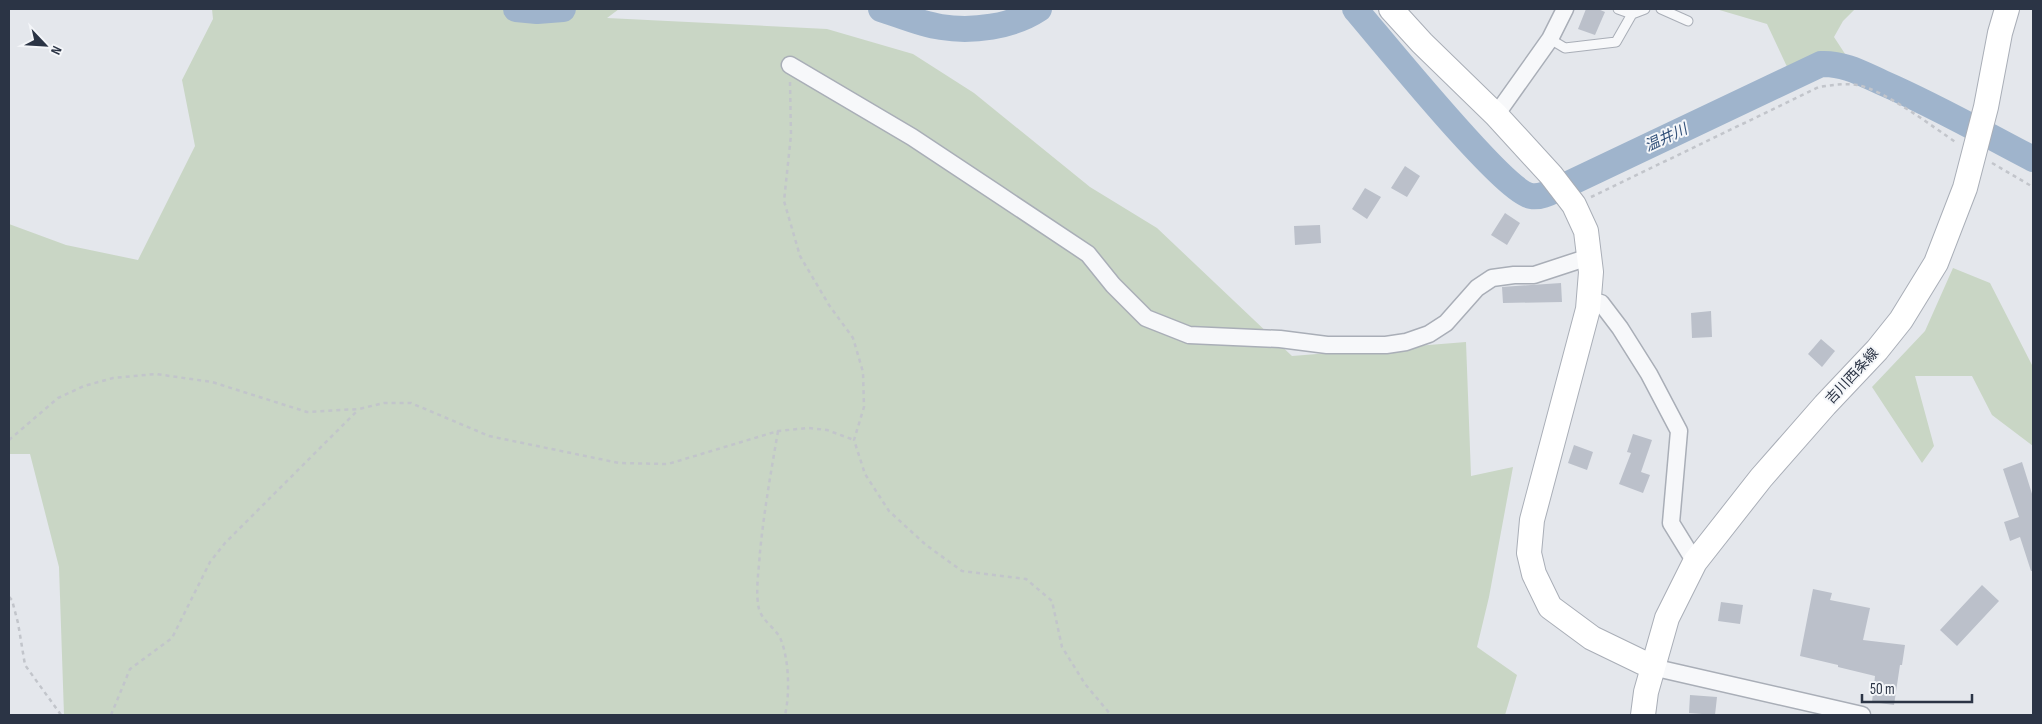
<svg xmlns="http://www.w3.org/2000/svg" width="2042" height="724" font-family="'Sofia Sans Condensed','Noto Sans JP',sans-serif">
<rect width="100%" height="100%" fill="#e4e7ec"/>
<path fill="#c9d6c5" d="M212 9H619L607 18 827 29 913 54 974 93 1090 187 1157 228 1292 356 1466 342 1471 476 1513 467 1489 597 1477 647 1517 675 1505 715H64L59 567 30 454H9V224L66 245 138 260 195 146 182 80 213 19Z
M1716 9H1855L1843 21 1834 37 1849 60 1825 61 1789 71 1767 24Z
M1953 268 1990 283 2033 367V446L1992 415 1972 376H1915L1934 446 1922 463 1872 387 1925 331Z"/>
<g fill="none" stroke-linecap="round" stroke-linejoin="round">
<path stroke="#9fb4cc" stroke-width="26" d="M516 9 537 11 563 9
M881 9C900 15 920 24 941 27 972 32 1012 27 1039 9
M1355 9C1381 39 1503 191 1531 196 1542 198 1554 190 1564 186L1821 64C1844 63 1863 74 1883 83 1934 105 1983 133 2033 159"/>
</g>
<path fill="#bbc0ca" d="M1586 9H1598L1605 12 1595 35 1578 29Z
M1405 166 1420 176 1407 197 1391 188Z
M1365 188 1381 197 1367 219 1352 209Z
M1505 213 1520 223 1507 245 1491 235Z
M1320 225 1321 243 1295 245 1294 226Z
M1561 283 1562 302 1503 303 1502 287Z
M1711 311 1712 337 1692 338 1691 313Z
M1821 339 1835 351 1822 367 1808 354Z
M1633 434 1652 440 1641 472 1650 475 1643 493 1619 484 1631 453 1627 452Z
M1574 445 1593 452 1587 470 1568 463Z
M2022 462 2033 497V571H2031L2020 537 2010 541 2004 522 2019 517 2003 469Z
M1982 585 1999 601 1957 646 1940 630Z
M1813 589 1832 593 1830 600 1870 608 1863 640 1905 645 1902 665H1900L1894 705 1872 702 1875 676 1838 667V665L1800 656Z
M1721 602 1743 605 1740 624 1718 621Z
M1690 695 1717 697 1715 715 1689 713Z"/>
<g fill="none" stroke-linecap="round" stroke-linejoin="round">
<defs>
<path id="lane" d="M1618 9 1632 14 1645 9
M1661 9 1688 21
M1550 39 1565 48 1616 42 1632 14"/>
<path id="street" d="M790 65 912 137 998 194 1088 254 1113 285 1146 318 1189 335 1280 339 1327 345H1386L1406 342 1429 334 1446 323 1477 288 1492 278 1514 275H1534L1589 257
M1496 115 1550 39 1565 9
M1589 301 1601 303 1620 328 1649 374 1679 431 1671 523 1695 562
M1652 667 1862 715"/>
<path id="secondary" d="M1391 9 1422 43 1496 115 1551 175 1574 205 1586 231 1591 272 1588 309 1532 520 1529 553 1534 574 1550 607 1592 638 1652 667
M1643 715 1646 692 1667 618 1695 562 1761 478 1825 405 1877 350 1901 320 1936 263 1965 188 1986 107 2000 33 2007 9"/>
</defs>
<use href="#lane" stroke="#a9aeb7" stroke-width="11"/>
<use href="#street" stroke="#a9aeb7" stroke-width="19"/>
<use href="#secondary" stroke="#a9aeb7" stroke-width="26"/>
<path stroke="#c2c5cb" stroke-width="2.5" stroke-dasharray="4 4" stroke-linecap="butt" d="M790 82 791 135 784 201 800 256 829 305 853 338 863 372 864 407 854 440 865 474 889 511 926 545 962 571 1026 579 1052 601 1062 647 1085 684 1111 715
M1992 163 2033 187
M1591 197 1819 87C1832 85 1844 83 1857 85 1883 89 1933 127 1957 143
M778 431C771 472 764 511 760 552 759 569 755 593 759 609 762 621 777 629 781 640 789 660 790 694 785 715
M9 440 58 398 84 386 113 378 156 374 212 382 307 412 359 409 384 403H411L489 436 619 463 668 464 778 431 808 428 827 430 854 440
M9 597 12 600 18 623 25 665 61 715
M111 715 130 669 172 638 210 562 225 543 358 410"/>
<use href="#lane" stroke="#f7f8fa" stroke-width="9"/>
<use href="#street" stroke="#f7f8fa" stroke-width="16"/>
<use href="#secondary" stroke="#fff" stroke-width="24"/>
</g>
<g text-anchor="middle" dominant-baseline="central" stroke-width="4" stroke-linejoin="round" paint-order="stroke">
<g font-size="14" fill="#2b3445" stroke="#f4f6f9">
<text transform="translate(1852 376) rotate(-47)">吉川西条線</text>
</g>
<g font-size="15" font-style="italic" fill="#34527a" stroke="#f4f6f9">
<text transform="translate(1666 138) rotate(-25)">温井川</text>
</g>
</g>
<rect width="2042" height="724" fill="none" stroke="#2b3445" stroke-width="20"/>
<g transform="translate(45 45) rotate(115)" stroke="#f4f6f9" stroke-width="4" paint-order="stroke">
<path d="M0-4L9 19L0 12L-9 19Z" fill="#2b3445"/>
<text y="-8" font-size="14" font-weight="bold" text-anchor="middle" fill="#2b3445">N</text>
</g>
<path d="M1862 694v8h110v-8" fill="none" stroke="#2b3445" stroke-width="2.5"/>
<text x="1870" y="694" font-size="15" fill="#2b3445" stroke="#f4f6f9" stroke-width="4" paint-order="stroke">50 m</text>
</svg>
